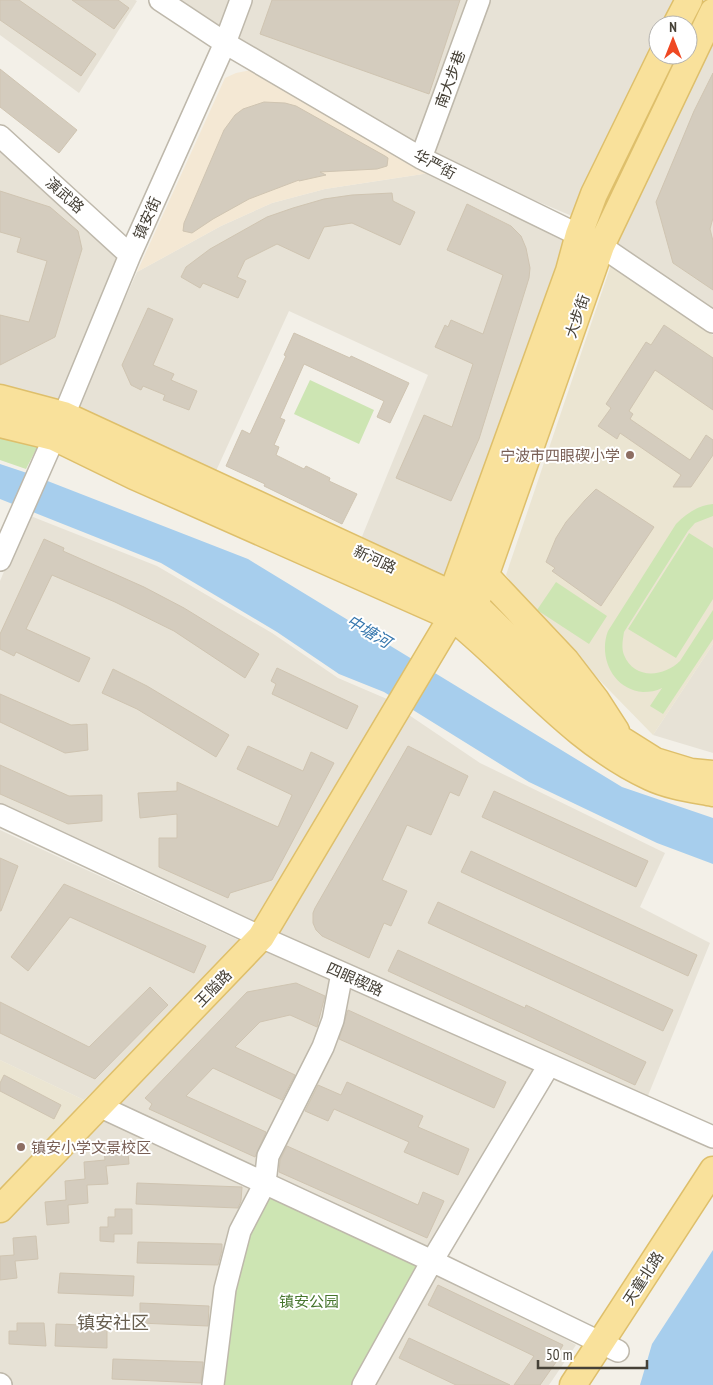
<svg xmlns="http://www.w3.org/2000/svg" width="713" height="1385" font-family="'PT Sans Narrow','Noto Sans SC',sans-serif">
<rect width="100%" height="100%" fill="#f3f0e8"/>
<path fill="#e7e2d6" d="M0 0H135L137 1 79 93 0 35Z
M177 0H231L221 30Z
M250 0H682L670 25H658V51L579 219 432 157 232 42Z
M709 42 713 44V310L616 242Z
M0 146 121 256 57 404 0 389Z
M436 172 571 237 448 578 361 539 428 375 289 311 216 471 75 410 137 272 221 226 272 203 325 189Z
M28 515 157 566 272 633 338 678 387 699 257 927 0 808V581Z
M713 644V753L653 735Z
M406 713 480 763 665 853 640 907 710 943 647 1098 275 931Z
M0 830 245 943 84 1100 0 1060Z
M264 948 537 1068 429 1252 114 1106Z
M101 1109 261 1181 207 1385H6L0 1380V1213Z
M435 1265 576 1345 549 1385H367Z"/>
<path fill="#f4e8d4" d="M251 70 436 172 325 189 272 203 221 226 137 272 225 78 236 73Z"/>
<path fill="#ebe5d2" d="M611 265 713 335V644L653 735 529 608 506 575Z
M0 1060 84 1100 0 1193Z"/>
<path fill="#cde5b3" d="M310 380 374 410 359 444 294 414Z
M0 432 40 442 26 469 0 460Z
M713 504V516L695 523 688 531 624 632C623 639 621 648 624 655 634 680 664 677 680 661L713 610V639L663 714 650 706 662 688C656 691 650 692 643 692 613 690 598 657 608 631L676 524C686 514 698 505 713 504Z
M689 533 713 548V599L676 658 628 629Z
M556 582 607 616 589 644 537 610Z
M268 1194 421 1264 355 1385H219L244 1231Z"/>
<path fill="#a7ceed" d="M0 464 27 473 248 559 622 787 713 818V864L657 843 529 782 384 692 339 674 277 632 161 563 0 499Z
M713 1250V1385H640L652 1344Z"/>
<path fill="#d4ccbe" stroke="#cfc4b1" d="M0 0H19L96 54 81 76 0 20Z
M72 0H118L129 8 114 29Z
M272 0H460L429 94 260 34Z
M0 69 77 130 59 153 0 107Z
M713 73V218L710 229 713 241V290L673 263 656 202 694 111Z
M264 102 285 103 296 106 385 156 388 158 387 166 377 169 320 172 326 175 299 181V180L249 199 213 219 192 233 183 231 184 223 224 130 235 115 243 109Z
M0 191 50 207 78 231 82 249 55 337 0 365V315L29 322 47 261 17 252 21 238 0 232Z
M392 193 393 201 415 212 400 245 352 223 324 227 309 259 277 244 245 260 237 277 246 281 238 298 203 283 200 288 181 277 186 267 210 249 267 217 293 208 324 199 352 195Z
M467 204 511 226 521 236 526 248 530 268 529 278 479 439 451 501 396 478 424 415 452 427 473 364 435 347 445 325 448 327 451 320 483 334 503 275 447 250Z
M148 308 173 319 153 365 174 374 171 380 197 391 189 410 163 400 165 395 143 386 141 390 131 385 122 365Z
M664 325 713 358V410L655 370 629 411 633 414 630 419 690 460 706 435 713 440V455L691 487H673L681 475 620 433 617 439 598 426 611 408 606 404 646 342 651 345Z
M294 333 350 358 351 356 409 383 390 423 377 417 384 401 304 364 280 418 285 420 274 445 279 447 276 455 304 469 306 466 330 478 329 481 357 494 342 524 264 486 265 484 226 466 242 430 250 434 286 356 284 355Z
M596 489 654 527 601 606 552 571 555 568 546 562 556 538 566 522 585 500Z
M44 539 64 548 63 551 144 587 184 608 259 654 245 678 174 631 115 602 52 575 26 629 90 658 79 682 16 652 14 656 0 649V634Z
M277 668 358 706 347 729 272 694 276 684 271 681Z
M113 669 147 686 229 735 216 757 137 709 102 693Z
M0 694 71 725 87 724 88 750 65 753 0 722Z
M248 746 303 771 311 752 334 763 272 880 230 893 228 898 159 867V838H177V814L140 818 138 793 177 791V782L278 827 292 795 237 769Z
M408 746 468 776 459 796 450 792 431 835 407 825 382 880 407 891 391 926 384 923 369 958 322 936 316 930 313 923V913L315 908Z
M0 765 69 796 102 795V821L68 824 0 794Z
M494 791 648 861 636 887 482 817Z
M471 851 697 955 688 976 461 872Z
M0 858 18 866 1 911H0Z
M64 884 206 946 194 973 70 917 28 971 11 957Z
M438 902 673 1010 663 1031 428 923Z
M398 950 525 1008 526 1005 646 1062 635 1085 388 971Z
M296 983 325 996 317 1027 290 1015 260 1022 235 1047 295 1075 282 1100 213 1068 186 1096 266 1132 255 1157 149 1109 152 1104 145 1098 247 992Z
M150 987 168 1005 95 1079 0 1033V1002L89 1047Z
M348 1010 506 1082 494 1108 339 1039Z
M4 1075 61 1105 54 1119 0 1091V1083Z
M347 1082 423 1116 418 1127 469 1149 458 1175 404 1152 409 1142 334 1109 328 1121 305 1111 318 1085 341 1095Z
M127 1141 129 1164 106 1166 108 1184 87 1185 88 1203 68 1205 69 1223 47 1225 45 1202 66 1200 65 1181 85 1179 84 1162 105 1160 103 1143Z
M287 1146 418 1205 423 1192 444 1201 427 1238 279 1172 280 1160Z
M137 1183 242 1187 241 1201 238 1208 136 1204Z
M115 1209H132V1234H114V1242L100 1241V1227H108V1217H115Z
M36 1236 38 1259 15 1261 17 1278 0 1280V1256L14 1255 13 1238Z
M138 1242 222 1244V1250L218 1265 137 1263Z
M60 1273 134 1276 133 1296 58 1293Z
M438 1285 563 1345 558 1354 561 1355 540 1385H514L534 1356 428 1305Z
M140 1303 209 1306 208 1326 140 1323Z
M17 1323H44L46 1346 9 1344V1331H17Z
M56 1324 107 1326V1348L55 1346Z
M409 1338 510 1385H456L399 1358Z
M113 1359 203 1362 201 1383 112 1379Z"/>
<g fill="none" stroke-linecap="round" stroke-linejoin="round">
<defs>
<path id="minor" d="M160 0 225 43 421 158 601 246 713 322
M0 136 130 255
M421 158 479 0
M0 560 64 415 130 255 225 43 241 0
M0 815 261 937 713 1137
M99 1106 432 1261 618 1351
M0 1384 1 1385
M213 1385 225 1289 240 1231 265 1183 268 1156 323 1047 333 1020 342 973
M363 1385 432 1261 549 1065"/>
<path id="major" d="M676 25 689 0
M0 398 64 415 475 605 514 643 569 701 593 722 655 761 691 772 713 774
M0 424 54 437 134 476 452 617C518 670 572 741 650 777 669 786 692 789 713 793
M485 575 566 661 596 700 616 731
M459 613 475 605 601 246 713 12
M0 1209 261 937 452 617V594L569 271 579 234 594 194 662 55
M573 1385 713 1170"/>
</defs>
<use href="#minor" stroke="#beb8ab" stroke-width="24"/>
<use href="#major" stroke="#debf6b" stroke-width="29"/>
<use href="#minor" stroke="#fff" stroke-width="21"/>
<use href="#major" stroke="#f9e19b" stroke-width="26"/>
</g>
<g fill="#8d6e63" stroke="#fff" stroke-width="2">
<circle cx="630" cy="455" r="5"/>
<circle cx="21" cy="1147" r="5"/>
</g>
<g text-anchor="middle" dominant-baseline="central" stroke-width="4" stroke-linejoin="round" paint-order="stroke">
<g font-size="15" fill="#464137" stroke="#fff">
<text transform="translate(450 79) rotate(-70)">南大步巷</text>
<text transform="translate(435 164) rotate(28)">华严街</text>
<text transform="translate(65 195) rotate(42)">演武路</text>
<text transform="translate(147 218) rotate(-66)">镇安街</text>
<text transform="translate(577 316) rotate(-71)">大步街</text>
<text transform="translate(375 559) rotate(25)">新河路</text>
<text transform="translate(355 979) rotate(24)">四眼碶路</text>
<text transform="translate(213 988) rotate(-46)">王隘路</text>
<text transform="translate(643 1278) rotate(-57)">天童北路</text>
</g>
<g font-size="15" fill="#785e54" stroke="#fff" text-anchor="end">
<text x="620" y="455">宁波市四眼碶小学</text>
<text x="31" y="1147" text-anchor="start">镇安小学文景校区</text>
</g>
<g font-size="15" fill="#46752d" stroke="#fff">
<text x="309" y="1301">镇安公园</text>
</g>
<g font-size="16" font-style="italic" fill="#3576ad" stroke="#fff">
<text transform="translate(369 631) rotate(31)">中塘河</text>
</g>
<g font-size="18" fill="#685f4f" stroke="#fff">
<text x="113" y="1322">镇安社区</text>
</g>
</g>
<g transform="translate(673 40)"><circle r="24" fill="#ffffff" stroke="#b5b3af"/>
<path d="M0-4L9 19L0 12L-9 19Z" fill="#ef4823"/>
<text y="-8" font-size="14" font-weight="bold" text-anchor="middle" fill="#464137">N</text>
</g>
<path d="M538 1360v8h109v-8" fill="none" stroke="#464137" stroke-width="2.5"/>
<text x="546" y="1360" font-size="15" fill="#464137" stroke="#ffffff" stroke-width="4" paint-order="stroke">50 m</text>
</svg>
